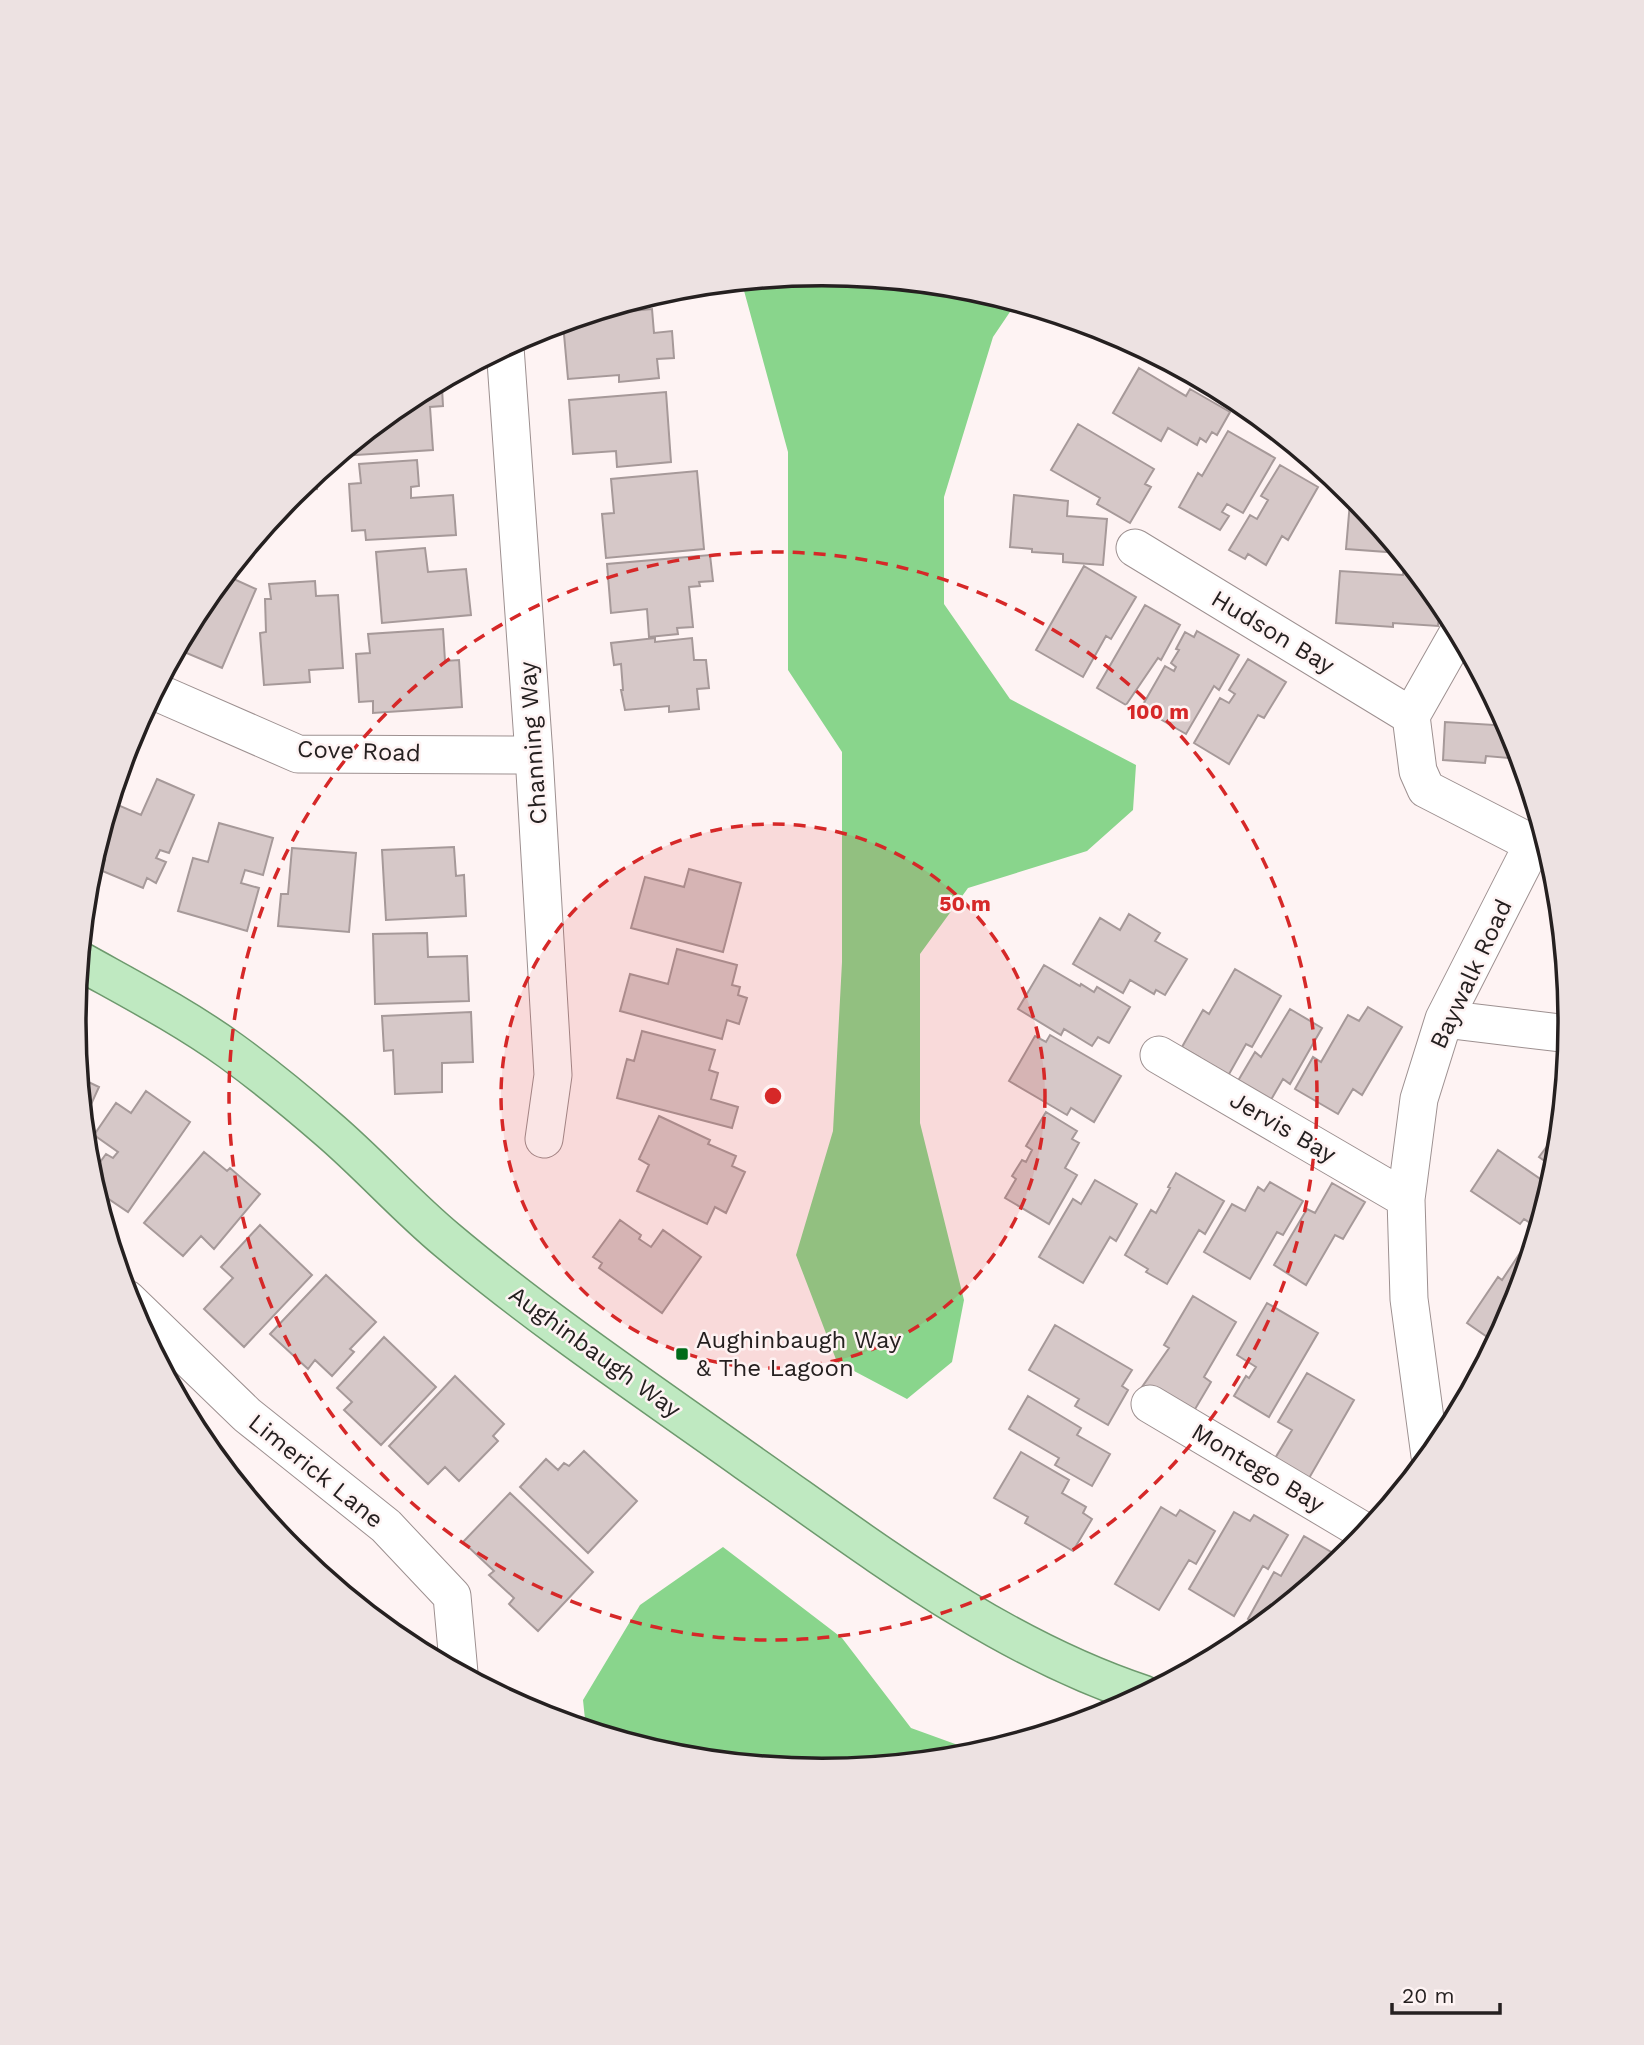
<svg xmlns="http://www.w3.org/2000/svg" width="1644" height="2045" font-family="'Work Sans',sans-serif">
<rect width="100%" height="100%" fill="#fef3f3"/>
<path fill="#89d58c" d="M822 274 968 288 1016 303 993 337 944 497V604L1010 699 1136 765 1133 810 1087 851 968 888 920 954V1123L964 1300 952 1362 907 1399 837 1362 796 1255 833 1131 842 962V752L788 670V452L743 287 745 282Z
M723 1547 842 1638 911 1728 980 1753 968 1757 822 1771 676 1757 586 1729 583 1700 640 1605Z"/>
<path fill="#d6c8c8" stroke="#a69999" stroke-width="2" d="M673 289 674 301 618 306Z
M652 309 654 333 672 331 674 358 657 359 659 378 619 382V375L568 379 563 323 588 315Z
M1139 368 1186 396 1190 389 1230 412 1217 435 1212 432 1206 442 1200 438 1197 445 1168 428 1161 441 1113 413Z
M438 383V388H442L443 406 430 407 433 450 341 456V454L406 400Z
M666 392 671 462 617 467 616 451 573 454 569 400Z
M1078 424 1154 469 1145 484 1151 487 1130 523 1097 504 1100 498 1051 470Z
M1228 431 1275 458 1243 513 1227 504 1222 512 1229 516 1220 530 1179 507 1198 473 1202 476Z
M417 460 419 486 411 487V498L453 495 456 535 366 540 365 530 352 531 349 484 361 483 359 464Z
M1280 465 1318 487 1288 540 1282 536 1266 565 1248 554 1245 559 1229 550 1250 515 1257 519 1268 500 1261 496Z
M697 471 704 549 606 558 602 514 614 513 611 479Z
M316 474 317 489 296 490Z
M1014 495 1068 501 1067 516 1107 519 1103 565 1063 562V554L1032 552V549L1010 547Z
M1350 502 1359 503 1401 553 1346 549Z
M425 548 428 572 466 569 471 615 382 623 376 552Z
M710 555 713 581 699 582 700 586 689 587 693 627 677 628 678 634 649 637 647 609 611 613 607 564Z
M1084 566 1136 597 1111 639 1106 636 1083 677 1036 650Z
M1404 568 1413 569 1440 602 1438 626 1393 623V627L1336 623 1340 571 1403 575Z
M225 575 256 589 222 668 177 649 200 606Z
M315 581 316 596 338 595 343 668 309 670 310 682 264 685 260 633 266 632 265 599H271L269 584Z
M1145 605 1180 625 1161 660 1158 658 1126 705 1097 688Z
M443 629 445 661 459 660 462 707 373 713V701L359 702 356 654 370 653 368 634Z
M1197 631 1239 655 1219 690 1214 686 1186 734 1141 708 1165 666 1174 671 1176 667 1171 663 1179 650 1176 649 1185 632 1194 637Z
M655 638V642L692 638 694 660H706L709 688 697 689 699 709 669 712V706L625 710 621 690H623L621 664 614 665 611 643Z
M1248 659 1286 682 1264 718 1258 715 1229 764 1194 743 1220 698 1229 703 1235 694 1229 690Z
M1489 690 1498 707H1488Z
M1495 718 1504 719 1514 736 1520 759 1486 756 1485 763 1443 760 1445 722 1494 725Z
M157 779 194 795 169 853 160 850 156 858 166 862 156 883 147 878 143 888 100 870 105 860 94 855 111 802 141 815Z
M219 823 273 838 263 875 245 870 241 883 259 888 247 931 178 911 193 858 208 862Z
M454 847 456 876 464 875 466 916 386 920 382 850Z
M292 848 356 853 349 932 278 926 281 894H288Z
M689 869 741 883 723 952 631 928 645 877 684 887Z
M1129 914 1160 933 1155 941 1187 959 1165 995 1156 990 1154 994 1130 980 1123 993 1073 964 1100 918 1120 930Z
M427 933 428 957 467 956 469 1001 375 1004 373 934Z
M677 949 737 965 732 985 740 987 738 995 747 998 739 1024 727 1020 722 1039 620 1011 630 974 668 984Z
M1044 965 1080 986 1081 984 1094 992 1097 987 1130 1007 1109 1043 1098 1037 1092 1046 1064 1029 1061 1035 1018 1009Z
M1235 969 1281 996 1252 1047 1246 1044 1224 1083 1196 1061 1199 1057 1182 1047 1203 1010 1209 1014Z
M1368 1007 1402 1027 1362 1095 1353 1089 1338 1114 1295 1089 1313 1057 1321 1062 1348 1015 1359 1021Z
M1290 1009 1322 1028 1290 1084 1283 1079 1265 1110 1232 1091 1255 1052 1261 1057Z
M471 1012 473 1062 442 1063V1092L395 1094 393 1050 384 1051 382 1016Z
M642 1031 715 1050 709 1070 718 1073 711 1099 738 1107 732 1128 617 1098 627 1059 634 1061Z
M1050 1035 1121 1076 1094 1122 1071 1108 1067 1115 1009 1081 1035 1036 1046 1042Z
M78 1069 83 1072 80 1078 99 1087 83 1122Z
M146 1091 190 1122 128 1212 94 1189 90 1176 106 1154 113 1158 118 1152 94 1135 116 1103 131 1113Z
M1046 1112 1077 1131 1072 1139 1079 1143 1065 1168 1077 1175 1049 1224 1005 1198 1016 1179 1012 1176 1022 1160 1026 1162 1032 1150 1026 1146Z
M659 1116 710 1140 708 1144 736 1156 732 1166 745 1172 726 1213 715 1207 707 1224 637 1191 649 1165 639 1159Z
M1560 1129 1556 1169 1539 1157Z
M1498 1150 1542 1180 1546 1173 1553 1178 1538 1228 1524 1219 1520 1224 1471 1191Z
M204 1152 227 1171 230 1168 260 1194 214 1249 201 1236 183 1256 144 1223Z
M1176 1173 1224 1201 1205 1234 1199 1230 1167 1284 1146 1272 1148 1269 1125 1255 1151 1210 1156 1213 1170 1188 1168 1187Z
M1095 1180 1137 1204 1116 1241 1110 1237 1083 1283 1039 1257 1073 1199 1081 1204Z
M1270 1182 1303 1201 1283 1235 1277 1232 1250 1279 1204 1252 1232 1204 1245 1211 1258 1187 1264 1191Z
M1332 1183 1365 1202 1343 1239 1335 1235 1306 1285 1274 1265 1307 1209 1315 1213Z
M620 1220 641 1235 639 1239 651 1247 663 1230 701 1257 662 1313 599 1268 602 1263 593 1257Z
M260 1225 312 1275 244 1347 204 1309 233 1278 221 1267Z
M1528 1241 1533 1245 1513 1309 1496 1343 1467 1323 1498 1277 1502 1280Z
M326 1275 376 1322 350 1349 354 1352 332 1376 315 1360 308 1369 270 1334Z
M1193 1296 1236 1322 1204 1377 1211 1382 1191 1416 1142 1387 1169 1348 1164 1345Z
M1267 1303 1318 1333 1269 1417 1234 1396 1246 1376 1249 1378 1256 1367 1237 1355Z
M1055 1325 1132 1370 1122 1386 1128 1390 1108 1425 1075 1406 1079 1399 1029 1370Z
M384 1337 436 1387 381 1445 344 1410 352 1402 337 1388Z
M1307 1373 1354 1400 1308 1480 1274 1460 1292 1430 1278 1422Z
M455 1376 504 1424 493 1436 498 1441 459 1481 445 1467 428 1484 389 1446Z
M1028 1396 1081 1428 1077 1435 1110 1454 1092 1486 1055 1465 1059 1458 1009 1429Z
M584 1451 637 1501 588 1553 520 1487 546 1459 558 1470 564 1463 569 1466Z
M1021 1452 1069 1480 1062 1493 1086 1507 1083 1513 1092 1519 1073 1551 1025 1523 1028 1517 994 1498Z
M510 1493 593 1572 538 1631 509 1604 514 1598 489 1575 494 1571 463 1542Z
M1161 1507 1176 1516 1180 1510 1215 1531 1196 1564 1189 1560 1159 1610 1115 1584Z
M1234 1512 1250 1521 1254 1515 1288 1535 1268 1569 1263 1566 1234 1616 1189 1589Z
M1304 1536 1343 1559 1260 1626 1248 1619 1274 1572 1281 1576Z"/>
<g fill="none" stroke-linecap="round" stroke-linejoin="round">
<defs>
<path id="minor" d="M505 347 534 755 553 1075 544 1139
M1135 548 1411 716 1418 771 1426 789 1533 844
M154 691 298 754 534 755
M1411 716 1458 633
M1444 1019 1569 1034
M1159 1055 1406 1199
M127 1299 247 1415 386 1526 452 1596 459 1673
M1150 1404 1367 1533
M1430 1456 1409 1299 1406 1199 1419 1099 1444 1019 1533 844 1543 834"/>
<path id="major" d="M80 961C130 989 184 1017 231 1051 264 1075 297 1102 328 1129 369 1164 405 1205 447 1240 542 1320 645 1389 746 1461 872 1549 996 1646 1144 1695"/>
</defs>
<use href="#minor" stroke="#9d9090" stroke-width="39"/>
<use href="#major" stroke="#6d996d" stroke-width="41"/>
<use href="#minor" stroke="#fff" stroke-width="37"/>
<use href="#major" stroke="#bfe9c1" stroke-width="38"/>
</g>
<circle cx="773" cy="1096" r="272" fill="#d62828" fill-opacity=".12"/>
<g fill="none" stroke="#d62828" stroke-width="3.5" stroke-dasharray="12 9">
<circle cx="773" cy="1096" r="272"/>
<circle cx="773" cy="1096" r="544"/>
</g>
<rect fill="#006b19" stroke="#fef3f3" stroke-width="2.5" x="675" y="1347" width="14" height="14" rx="3.5"/>
<g text-anchor="middle" dominant-baseline="central" stroke-width="5" stroke-linejoin="round" paint-order="stroke">
<g font-size="24" fill="#252020" stroke="#fef3f3">
<text transform="translate(1273 632) rotate(31)">Hudson Bay</text>
<text transform="translate(533 743) rotate(-94)">Channing Way</text>
<text transform="translate(359 751) rotate(2)">Cove Road</text>
<text transform="translate(1471 974) rotate(-65)">Baywalk Road</text>
<text transform="translate(1283 1127) rotate(30)">Jervis Bay</text>
<text transform="translate(595 1352) rotate(36)">Aughinbaugh Way</text>
<text transform="translate(1258 1468) rotate(31)">Montego Bay</text>
<text transform="translate(316 1471) rotate(39)">Limerick Lane</text>
</g>
<g font-size="24" fill="#252020" stroke="#fef3f3" text-anchor="start">
<text x="696" y="1340">Aughinbaugh Way<tspan x="696" dy="28">&amp; The Lagoon</tspan></text>
</g>
</g>
<path d="M0 0H1644V2045H0ZM86 1022a736 736 0 1 1 1472 0a736 736 0 1 1-1472 0Z" fill="#ede2e2" fill-rule="evenodd"/>
<path fill="none" stroke="#252020" stroke-width="3.5" d="M86 1022a736 736 0 1 1 1472 0a736 736 0 1 1-1472 0Z"/>
<circle cx="773" cy="1096" r="10" fill="#d62828" stroke="#fef3f3" stroke-width="3.5"/>
<g font-size="21" text-anchor="middle" font-weight="bold" fill="#d62828" stroke="#fef3f3" stroke-width="5" stroke-linejoin="round" paint-order="stroke">
<text x="1158" y="719">100 m</text>
<text x="965" y="911">50 m</text>
</g>
<path d="M1392 2003v10h108v-10" fill="none" stroke="#252020" stroke-width="3.5"/>
<text x="1402" y="2003" font-size="21" fill="#252020" stroke="#fef3f3" stroke-width="5" paint-order="stroke">20 m</text>
</svg>
